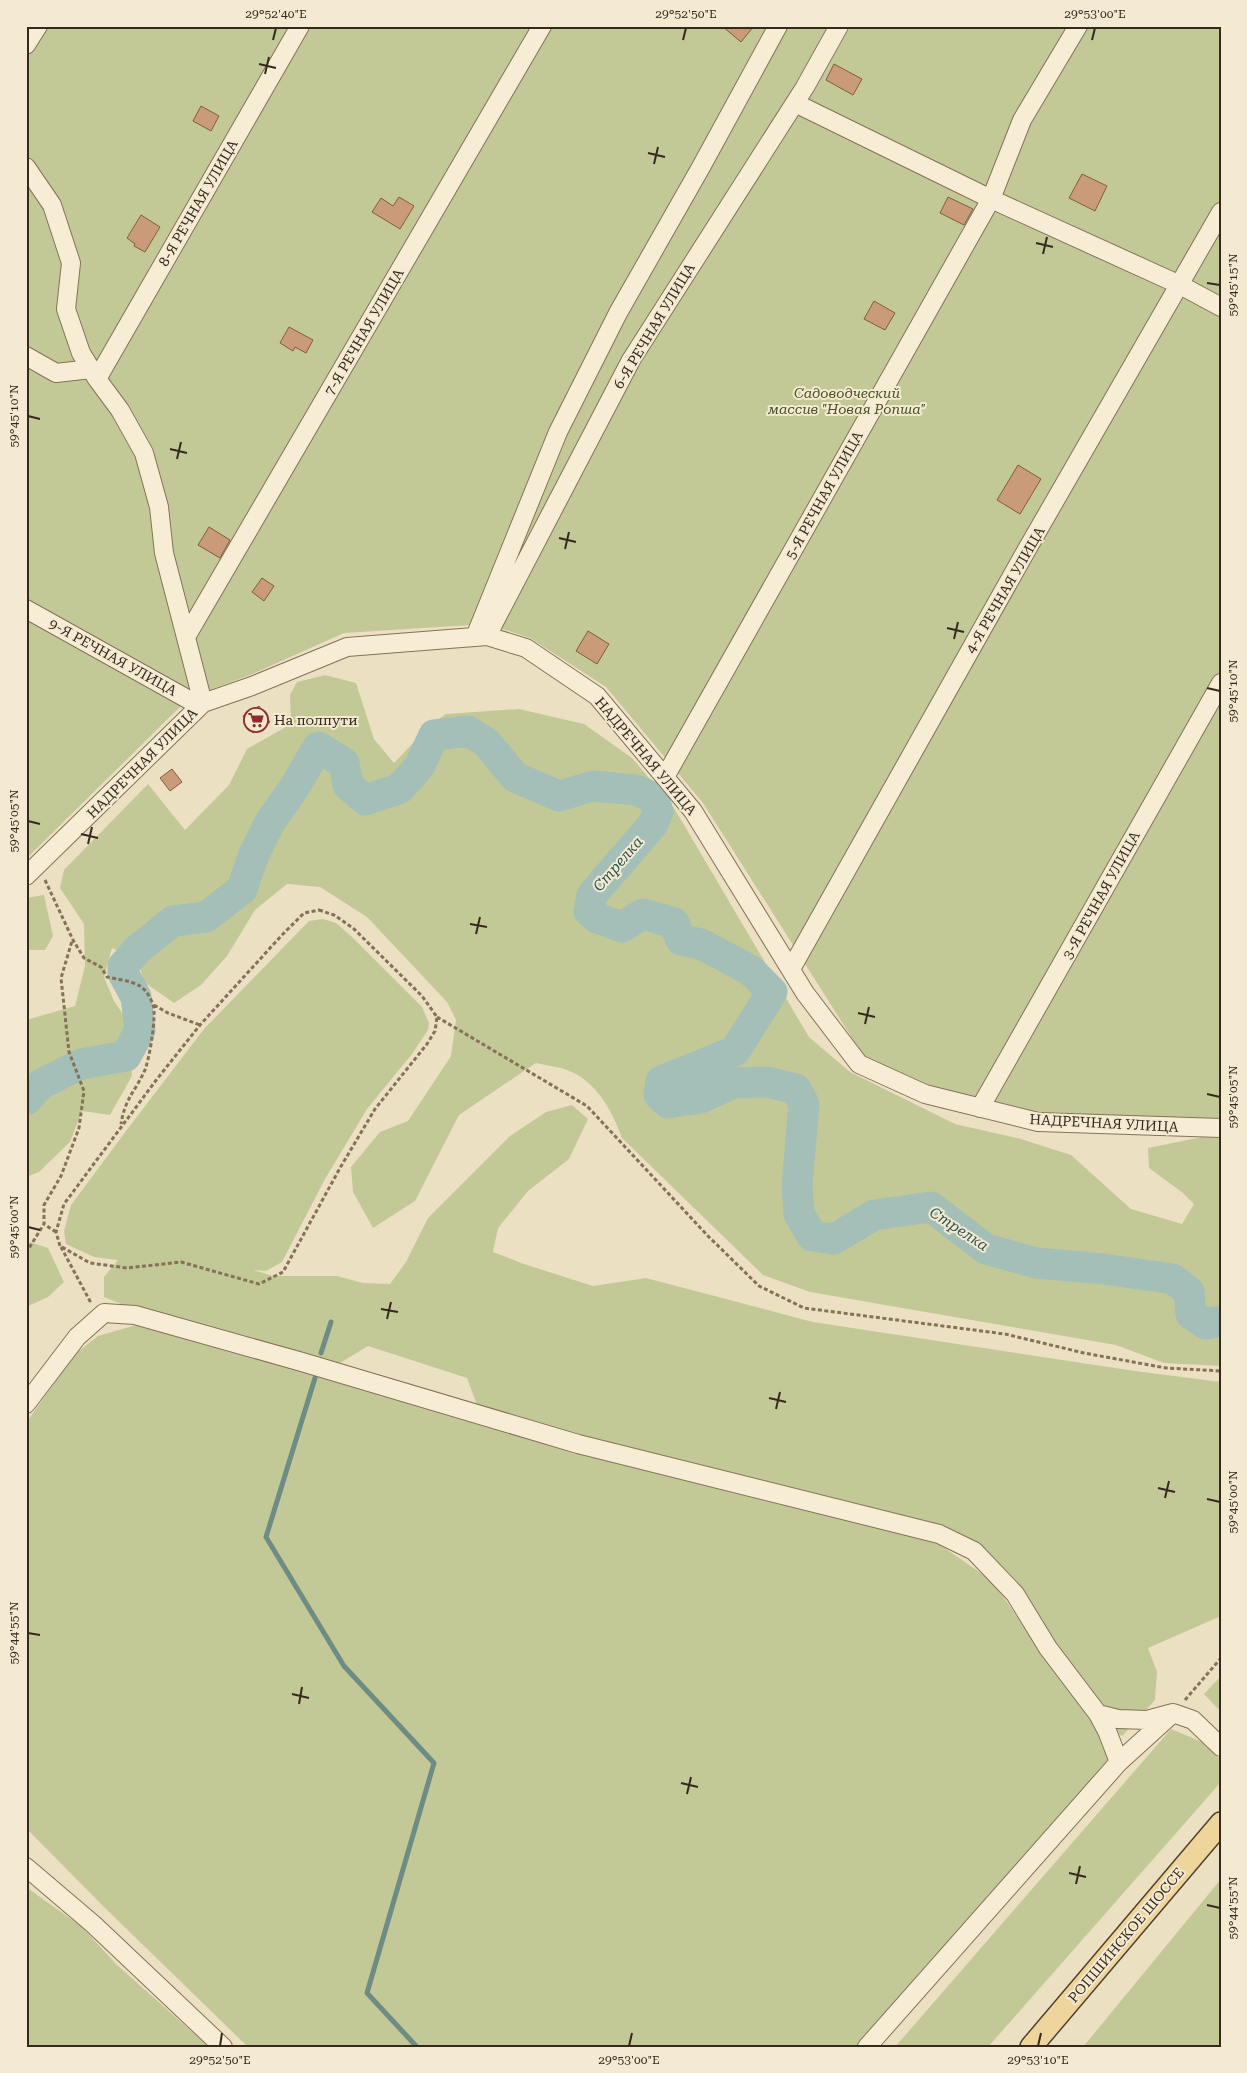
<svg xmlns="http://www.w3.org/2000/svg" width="1247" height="2073" font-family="'Roboto Serif',serif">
<rect width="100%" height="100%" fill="#ece0c2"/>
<path fill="#c3c996" d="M26 26H1221V1120L1039 1114 929 1085 864 1057 703 803 606 687 530 638 487 624 344 633 250 675 190 697 26 859Z
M325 675 356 683 374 739 394 763 430 725 446 714 519 709 584 724 632 758 674 808 809 1037 850 1072 955 1124 1021 1139 1071 1155 1131 1209 1182 1224 1194 1204 1183 1193 1149 1168 1148 1148 1202 1137 1221 1138V1366L1164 1363 1116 1345 810 1292 763 1275 622 1138C613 1113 599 1086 574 1073 563 1067 548 1066 536 1063L459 1115 415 1201 373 1228 353 1192 351 1167 380 1132 408 1121 451 1056 456 1020 447 1002 367 917 320 887 287 884 255 910 227 956 201 985 174 1003 144 982 138 960 112 948 104 977 114 1001 131 1026 132 1076 110 1115 82 1111 70 1142 39 1172 26 1177V1020L75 1006 85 966 84 924 60 888 64 870 148 784 185 830 229 785 247 749 291 724 290 695 297 682Z
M44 895 53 936 45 950H26V898Z
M323 919 336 923 350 935 422 1007 429 1023 428 1030 412 1054 367 1109 325 1179 282 1262 266 1271 253 1270 273 1276H337L363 1283 390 1284 406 1262 428 1218 510 1136 546 1112 572 1105 588 1119 569 1159 528 1191 498 1228 493 1252 524 1264 593 1286 646 1278 813 1322 1135 1371 1221 1382V1616L1148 1648 1157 1672 1155 1700 1122 1736 1087 1715 1100 1735 1109 1759 1095 1778 859 2047H248L104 1907 26 1828V1423L75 1354 98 1336 136 1325 226 1346 514 1433 736 1493 933 1540 991 1580 1031 1636 977 1548 582 1441 477 1405 467 1378 368 1346 340 1363 136 1310 104 1297V1277L118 1260 94 1257 66 1244 64 1231 71 1205 126 1131 204 1029 309 921Z
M26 1241 48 1248 64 1282 48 1297 26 1307Z
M1221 1676V1712L1204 1694Z
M1171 1729 1200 1741 1221 1760V1782L988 2047H895Z
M1221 1879V2047H1083Z
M26 1887 81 1926 116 1964 209 2047H26Z"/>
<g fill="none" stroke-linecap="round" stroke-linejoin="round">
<path stroke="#6c8c84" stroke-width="5" d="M321 1353 331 1322
M315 1378 266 1537 344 1666 434 1763 367 1993 417 2047"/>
<path stroke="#a4bfb7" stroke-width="31" d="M26 1100 41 1084 81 1064 126 1056 140 1030 136 997 123 973V966L138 949 173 921 206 917 242 889 254 854 270 822 294 788 318 747 344 763 348 785 365 800 399 789 419 767 434 735 468 731 487 743 515 777 559 796 593 786 636 790 654 798 658 812 653 824 592 895 589 911 597 918 622 927 643 914 674 923 681 940 701 944 750 970 772 992 735 1051 661 1081 659 1095 668 1103 701 1098 733 1083 767 1082 796 1089 804 1104 797 1185 799 1214 812 1236 834 1239 874 1215 931 1207 986 1249 1036 1263 1104 1269 1173 1279 1189 1292 1191 1314 1206 1324 1221 1321"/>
</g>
<path fill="#c99b79" stroke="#835b41" d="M722 26H754L741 42Z
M834 64 862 79 853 95 826 80Z
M201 106 219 116 211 131 193 121Z
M1082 174 1107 186 1095 211 1069 198Z
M399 197 414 206 400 229 372 212 381 198 393 206Z
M948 197 973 209 964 225 940 213Z
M141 215 160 227 145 252 134 246 135 244 127 238Z
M874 301 895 313 885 330 864 319Z
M289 327 313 340 306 353 295 347 293 351 280 343Z
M1018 465 1041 479 1020 514 997 500Z
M209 527 230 540 220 558 198 545Z
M262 578 274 586 264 601 252 592Z
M588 631 609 644 597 664 576 651Z
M259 706 270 722 253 733 243 716Z
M172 769 182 782 170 791 160 778Z"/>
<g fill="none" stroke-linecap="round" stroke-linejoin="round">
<defs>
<path id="minor" d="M26 45 38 26
M795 103 991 199 1180 285 1221 307
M26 167 52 205 71 263 66 309 81 353 97 379 120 410 144 453 159 507 164 553 203 703
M26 356 56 373 91 369
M97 379 300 26
M26 609 200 706
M477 632 558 432 618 313 701 167 778 26
M487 636 631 360 805 87 839 26
M186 637 542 26
M665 777 991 199 1022 120 1078 26
M26 876 203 703 252 686 347 647 487 636 526 648 597 696 693 811 805 993 859 1064 925 1094 1038 1122 1221 1128
M791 969 1026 551 1221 212
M980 1108 1221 683
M26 1404 77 1337 104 1313 135 1315 302 1362 578 1444 939 1534 974 1551 1015 1594 1048 1648 1098 1714 1107 1731 1119 1762
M1098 1714 1118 1719 1147 1720 1173 1713 1193 1720 1221 1747
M26 1867 93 1924 223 2047
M867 2047 1119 1762 1173 1713"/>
<path id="major" d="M1031 2047 1221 1823"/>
</defs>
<use href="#minor" stroke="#85715a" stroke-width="20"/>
<use href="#major" stroke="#533f2e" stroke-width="24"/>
<path stroke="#85715a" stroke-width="3" stroke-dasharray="4 2.5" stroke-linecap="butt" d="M45 880 73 940 84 958 101 967 107 977C117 979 132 981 140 986 146 990 151 998 153 1005 157 1014 149 1063 144 1072 134 1093 125 1099 121 1124
M319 910 334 915 353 928 422 996 437 1017 435 1031 427 1044 375 1109 340 1168 283 1272 259 1284 181 1262 127 1268 90 1263 60 1246 56 1232 64 1204 157 1079 200 1025 282 935 304 913Z
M154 1005 168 1013 200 1025
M437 1017 587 1106 708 1236 759 1286 804 1308 1005 1334 1084 1353 1166 1368 1221 1371
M56 1232 44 1224V1205L61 1176 79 1128 84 1091 69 1052 61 978 72 941
M61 1247 91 1303
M26 1253 44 1224
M1185 1700 1221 1658"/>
<use href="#minor" stroke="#f7edd5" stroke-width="18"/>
<use href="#major" stroke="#eed59b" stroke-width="21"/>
</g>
<path fill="none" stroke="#35291d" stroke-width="2" d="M273 40 276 28M683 40 686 28M1092 40 1095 28M259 64 276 68M265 74 269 57M648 153 665 157M654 164 658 147M1036 243 1053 247M1043 254 1047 237M1207 283 1220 285M28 416 40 419M170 449 187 453M177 459 181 442M559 538 576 542M565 549 569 532M947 628 964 632M954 639 958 622M1207 688 1220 691M28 821 40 824M81 834 98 838M88 844 92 827M470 924 487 927M476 934 480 917M858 1013 875 1017M865 1024 869 1007M1207 1094 1220 1097M28 1227 40 1230M381 1309 398 1312M387 1319 391 1302M769 1398 786 1402M776 1409 780 1392M1158 1488 1175 1492M1165 1498 1169 1481M1207 1499 1220 1502M28 1633 40 1635M292 1694 309 1698M299 1704 302 1687M681 1783 698 1787M687 1794 691 1777M1069 1873 1086 1877M1076 1884 1080 1866M1207 1905 1220 1908M220 2046 222 2033M629 2046 632 2033M1038 2046 1041 2033"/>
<defs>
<symbol id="supermarket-ring" viewBox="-11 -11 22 22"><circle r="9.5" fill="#f4ead1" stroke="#922c2c" stroke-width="1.5"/><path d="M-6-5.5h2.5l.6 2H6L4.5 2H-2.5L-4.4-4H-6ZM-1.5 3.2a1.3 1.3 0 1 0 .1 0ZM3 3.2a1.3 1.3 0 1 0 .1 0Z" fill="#922c2c"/></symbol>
</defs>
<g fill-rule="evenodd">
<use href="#supermarket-ring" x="242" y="706" width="28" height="28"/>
</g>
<g text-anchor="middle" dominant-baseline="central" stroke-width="4" stroke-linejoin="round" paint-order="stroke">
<g font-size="14" fill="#35291d" stroke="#f4ead1">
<text transform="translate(198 203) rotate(-60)">8-Я РЕЧНАЯ УЛИЦА</text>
<text transform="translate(654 326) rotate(-59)">6-Я РЕЧНАЯ УЛИЦА</text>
<text transform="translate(364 332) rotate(-60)">7-Я РЕЧНАЯ УЛИЦА</text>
<text transform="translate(824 495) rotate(-61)">5-Я РЕЧНАЯ УЛИЦА</text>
<text transform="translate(1005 590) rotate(-60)">4-Я РЕЧНАЯ УЛИЦА</text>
<text transform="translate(113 657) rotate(29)">9-Я РЕЧНАЯ УЛИЦА</text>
<text transform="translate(646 756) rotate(50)">НАДРЕЧНАЯ УЛИЦА</text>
<text transform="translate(142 763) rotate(-45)">НАДРЕЧНАЯ УЛИЦА</text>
<text transform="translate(1101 895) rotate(-61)">3-Я РЕЧНАЯ УЛИЦА</text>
<text transform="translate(1104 1123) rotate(3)">НАДРЕЧНАЯ УЛИЦА</text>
<text transform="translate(1126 1935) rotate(-50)">РОПШИНСКОЕ ШОССЕ</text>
</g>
<g font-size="14" font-style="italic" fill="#465125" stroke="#f4ead1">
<text x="847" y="393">Садоводческий<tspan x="847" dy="16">массив "Новая Ропша"</tspan></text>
</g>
<g font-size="14" fill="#35291d" stroke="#f4ead1" text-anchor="start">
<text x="274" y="720">На полпути</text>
</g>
<g font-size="15" font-style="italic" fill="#2d5552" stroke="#f4ead1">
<text transform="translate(618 864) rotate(-49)">Стрелка</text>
<text transform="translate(959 1229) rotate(33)">Стрелка</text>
</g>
</g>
<rect width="1247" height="2073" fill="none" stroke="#f4ead1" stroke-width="55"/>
<rect x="28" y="28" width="1192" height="2018" fill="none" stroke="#35291d" stroke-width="2"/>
<g font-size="12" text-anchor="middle" fill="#35291d">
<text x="276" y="18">29°52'40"E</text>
<text x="686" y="18">29°52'50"E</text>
<text x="1095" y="18">29°53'00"E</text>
<text transform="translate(1233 285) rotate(-90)" y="4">59°45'15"N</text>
<text transform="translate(14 416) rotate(-90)" y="4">59°45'10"N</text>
<text transform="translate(1233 691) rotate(-90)" y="4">59°45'10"N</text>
<text transform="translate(14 821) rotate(-90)" y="4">59°45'05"N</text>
<text transform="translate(1233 1097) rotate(-90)" y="4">59°45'05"N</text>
<text transform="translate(14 1227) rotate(-90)" y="4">59°45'00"N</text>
<text transform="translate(1233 1502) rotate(-90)" y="4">59°45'00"N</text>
<text transform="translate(14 1633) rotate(-90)" y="4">59°44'55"N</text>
<text transform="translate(1233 1908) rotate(-90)" y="4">59°44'55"N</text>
<text x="220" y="2064">29°52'50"E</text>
<text x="629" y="2064">29°53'00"E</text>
<text x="1038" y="2064">29°53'10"E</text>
</g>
</svg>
